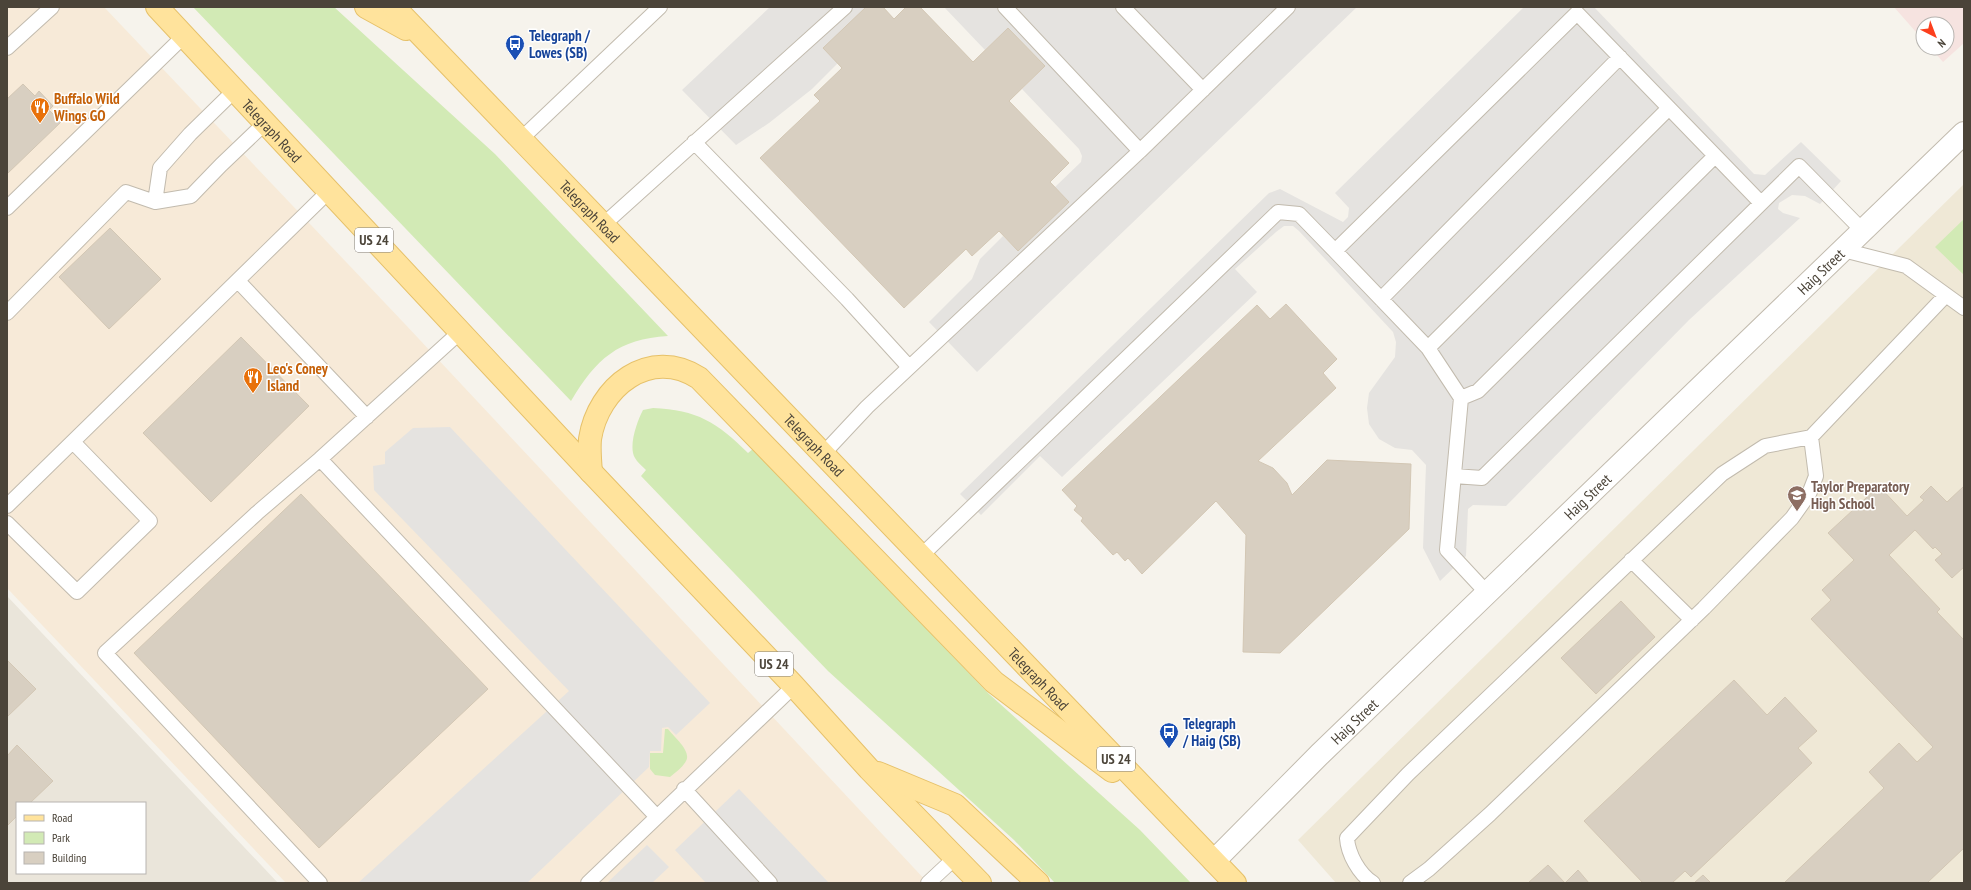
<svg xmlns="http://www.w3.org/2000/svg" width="1971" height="890" font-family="'PT Sans Narrow',sans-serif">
<rect width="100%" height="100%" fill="#f6f3ec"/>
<path fill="#eae5da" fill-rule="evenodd" d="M7 596 278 883H7ZM17 803H145V873H17Z"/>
<path fill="#f7ead8" d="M7 7H104L404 323 928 883H286L7 588Z"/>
<path fill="#efe8d6" d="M1964 184V883H1336L1298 840Z"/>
<path fill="#f6e3e0" d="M1894 7H1964V43L1943 62 1931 48H1947V24H1923V40Z"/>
<path fill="#d2eab5" d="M193 7H334L495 154 668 336C618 339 596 359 571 401Z
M1964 219V275L1935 247Z
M653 408C697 410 717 422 748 453L754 448 989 694 1140 830 1191 883H1055L1014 840 828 671 641 476 646 470C642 466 637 462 635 458 628 447 637 421 643 410Z
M665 729H668C673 736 692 751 686 761 683 767 675 773 670 777L655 775 650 769V753H663Z"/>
<path fill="#e5e3e0" d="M770 7H866L838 63 812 89 769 123 736 145 682 90Z
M944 7H1357L977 372 929 322 972 279 980 259 1003 236 1018 251 1069 202 1055 187 1081 162 1082 156 1079 149 1022 89 1045 66 1008 28 985 50Z
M1524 7H1594L1754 174 1765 175 1801 142 1841 181 1820 204 1805 196 1792 195 1779 203 1778 209 1783 213 1800 218 1689 320 1506 506 1473 505 1468 509 1466 556 1440 581 1423 548 1426 465 1412 450 1395 448 1379 439 1369 424 1367 408 1369 393 1395 357 1396 342 1393 332 1299 231 1293 226H1284L1276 232 1235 269 1257 292 1062 477 1040 456 981 515 960 494 1269 193 1280 189 1343 222 1348 217 1349 208 1335 193Z
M450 427 710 703 676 735 668 727 662 728 661 751H650L649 767 527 883H358L569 691 374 490 373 466 385 464V452L413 428Z
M739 789 829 883H706L675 850Z
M647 845 669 867 652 883H607Z"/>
<path fill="#d8cfc1" stroke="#d3c7b4" d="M866 7H883L894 19 906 7H920L973 62 1008 28 1045 66 1009 101 1069 163 1050 182 1069 202 1018 251 999 231 972 256 966 249 904 308 760 158 820 101 814 95 842 68 823 48Z
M23 84 35 96 39 91 53 106 49 110 61 122 7 174V99Z
M110 228 161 279 109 329 59 277Z
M1286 304 1337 359 1323 373 1336 388 1258 461 1273 468 1287 483 1292 495 1327 460 1411 464 1409 529 1280 653 1243 652 1246 535 1216 501 1142 574 1128 558 1125 561 1117 552 1113 555 1081 521 1083 518 1074 510 1077 506 1062 490 1257 305 1270 319Z
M241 337 309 406 211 502 143 433Z
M1879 486 1907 516 1924 500 1920 497 1931 486 1947 502 1964 486V567L1952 578 1935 560 1942 554 1935 547 1933 549 1915 530 1889 555 1940 609 1937 612 1964 640V848L1927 883H1784L1884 788 1869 772 1899 743 1917 762 1933 747 1811 619 1831 600 1822 590 1854 560 1828 533Z
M301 494 488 689 319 848 134 653Z
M1621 601 1655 637 1596 694 1561 658Z
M7 660 36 689 7 717Z
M1734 680 1767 715 1785 697 1817 731 1798 748 1812 763 1691 877 1685 871 1672 883H1643L1584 821Z
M17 745 53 781 30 803H17V816L7 826V756Z
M1548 865 1565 883 1578 870 1589 883H1528Z
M1703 875 1711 883H1694Z"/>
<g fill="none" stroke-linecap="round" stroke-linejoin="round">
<defs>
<path id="lane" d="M1123 7 1203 90
M7 48 52 7
M521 139 660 7
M694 142 847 299 909 367
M1140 151 1288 7
M155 202 160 168 190 134 234 91
M7 208 184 36
M603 225 845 7
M1843 250 1906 266 1964 308
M1335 251 1577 13 1761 203
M238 281 367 417
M1381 299 1620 57
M7 313 126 192 155 202 191 196 221 165 264 124
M1428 348 1669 108
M1461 398 1478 391 1715 156
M823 454 867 407 1140 151 1005 7
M320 459 657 817
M1454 476 1482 478 1799 166 1863 231
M7 506 329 191
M7 523 77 592 150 521 73 442
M921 556 1278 212 1299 214 1335 251 1428 348 1461 398 1447 550 1487 593
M1631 560 1692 620
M684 789 770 883
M320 883 105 653 257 513 320 459 460 332
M588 883 794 686
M928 883 956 857
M1373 883C1359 874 1348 854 1347 838L1408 774 1722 474 1765 446 1811 437 1946 295
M1410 883 1429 869 1490 814 1704 608 1792 518 1809 494 1816 476 1811 437"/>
<g id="street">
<path id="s1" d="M1214 861 1319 755 1964 133"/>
</g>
<g id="primary">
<path id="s2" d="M157 7 591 472 794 686 869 769 980 883"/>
<path d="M366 7 406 29"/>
<path id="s3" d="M394 7 1235 883"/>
<path d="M591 472C590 461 589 450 590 439 598 387 650 346 699 378L994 682 1112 771"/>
<path d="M878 773 955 805 1038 883"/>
</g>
</defs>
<use href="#lane" stroke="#c2bbae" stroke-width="16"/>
<use href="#street" stroke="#c2bbae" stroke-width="24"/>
<use href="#primary" stroke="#e6c16a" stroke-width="24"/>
<use href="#lane" stroke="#fff" stroke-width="14"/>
<use href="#street" stroke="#fff" stroke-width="22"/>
<use href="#primary" stroke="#ffe39c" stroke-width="22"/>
</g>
<defs>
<symbol id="bus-pin" viewBox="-11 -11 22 30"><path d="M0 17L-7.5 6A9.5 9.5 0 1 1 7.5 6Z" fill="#1a4fb4" stroke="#fff"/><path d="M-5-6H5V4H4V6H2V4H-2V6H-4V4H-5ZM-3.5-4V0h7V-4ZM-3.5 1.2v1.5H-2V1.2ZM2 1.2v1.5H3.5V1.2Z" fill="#fff"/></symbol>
<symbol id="restaurant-pin" viewBox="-11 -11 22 30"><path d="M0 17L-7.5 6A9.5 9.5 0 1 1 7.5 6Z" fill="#e8710a" stroke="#fff"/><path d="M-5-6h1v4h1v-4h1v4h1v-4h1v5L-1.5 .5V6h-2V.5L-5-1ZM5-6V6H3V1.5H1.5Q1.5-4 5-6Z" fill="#fff"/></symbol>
<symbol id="school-pin" viewBox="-11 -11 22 30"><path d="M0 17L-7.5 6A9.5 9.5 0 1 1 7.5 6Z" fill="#8d6e63" stroke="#fff"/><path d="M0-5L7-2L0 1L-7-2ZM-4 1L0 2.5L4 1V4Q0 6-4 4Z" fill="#fff"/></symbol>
</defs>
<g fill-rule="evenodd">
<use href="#bus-pin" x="504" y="33" width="22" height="30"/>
<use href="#restaurant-pin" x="29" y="96" width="22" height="30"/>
<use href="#restaurant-pin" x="242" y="366" width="22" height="30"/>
<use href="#school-pin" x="1786" y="484" width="22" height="30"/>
<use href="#bus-pin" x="1158" y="721" width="22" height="30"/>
</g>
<g text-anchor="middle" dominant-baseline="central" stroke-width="3" stroke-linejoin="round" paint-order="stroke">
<g fill="#fff" stroke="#817c74" stroke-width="1">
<rect x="355" y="228" width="38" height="24" rx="3"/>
<rect x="755" y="652" width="38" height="24" rx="3"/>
<rect x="1097" y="747" width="38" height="24" rx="3"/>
</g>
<g font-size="14" font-weight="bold" fill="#4b4439">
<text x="374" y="240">US 24</text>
<text x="774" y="664">US 24</text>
<text x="1116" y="759">US 24</text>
</g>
<g font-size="15" font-weight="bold" fill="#164399" stroke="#fff" text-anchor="start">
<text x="529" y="35">Telegraph /<tspan x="529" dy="17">Lowes (SB)</tspan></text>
<text x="1183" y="723">Telegraph<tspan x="1183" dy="17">/ Haig (SB)</tspan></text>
</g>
<g font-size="15" font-weight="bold" fill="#c56008" stroke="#fff" text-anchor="start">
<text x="54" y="98">Buffalo Wild<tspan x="54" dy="17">Wings GO</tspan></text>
<text x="267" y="368">Leo's Coney<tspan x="267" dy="17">Island</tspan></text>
</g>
<g font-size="15" fill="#4b4439" stroke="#fff">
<text stroke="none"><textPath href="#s2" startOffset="169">Telegraph Road</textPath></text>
<text stroke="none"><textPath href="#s3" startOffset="283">Telegraph Road</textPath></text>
<text stroke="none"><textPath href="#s1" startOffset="846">Haig Street</textPath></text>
<text stroke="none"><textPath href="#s3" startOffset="607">Telegraph Road</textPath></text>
<text stroke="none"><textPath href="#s1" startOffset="522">Haig Street</textPath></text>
<text stroke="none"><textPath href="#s3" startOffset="931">Telegraph Road</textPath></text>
<text stroke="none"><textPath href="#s1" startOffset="198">Haig Street</textPath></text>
</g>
<g font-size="15" font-weight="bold" fill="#785e54" stroke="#fff" text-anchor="start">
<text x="1811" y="486">Taylor Preparatory<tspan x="1811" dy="17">High School</tspan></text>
</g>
</g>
<rect width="1971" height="890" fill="none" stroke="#4b4439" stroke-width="16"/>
<rect x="16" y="802" width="130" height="72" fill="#ffffff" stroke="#b7b4b0"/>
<rect x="24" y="815" width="20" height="6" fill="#ffe39c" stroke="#b7b4b0"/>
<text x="52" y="822" font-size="12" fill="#4b4439">Road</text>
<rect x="24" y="832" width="20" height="12" fill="#d2eab5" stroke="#b7b4b0"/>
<text x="52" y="842" font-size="12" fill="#4b4439">Park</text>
<rect x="24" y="852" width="20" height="12" fill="#d8cfc1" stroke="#b7b4b0"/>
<text x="52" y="862" font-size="12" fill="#4b4439">Building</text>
<g transform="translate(1935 36) rotate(138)"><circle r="19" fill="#ffffff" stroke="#b7b4b0"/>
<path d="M0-3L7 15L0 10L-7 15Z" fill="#fc3f1d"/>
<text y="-6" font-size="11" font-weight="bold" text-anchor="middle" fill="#4b4439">N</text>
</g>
</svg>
